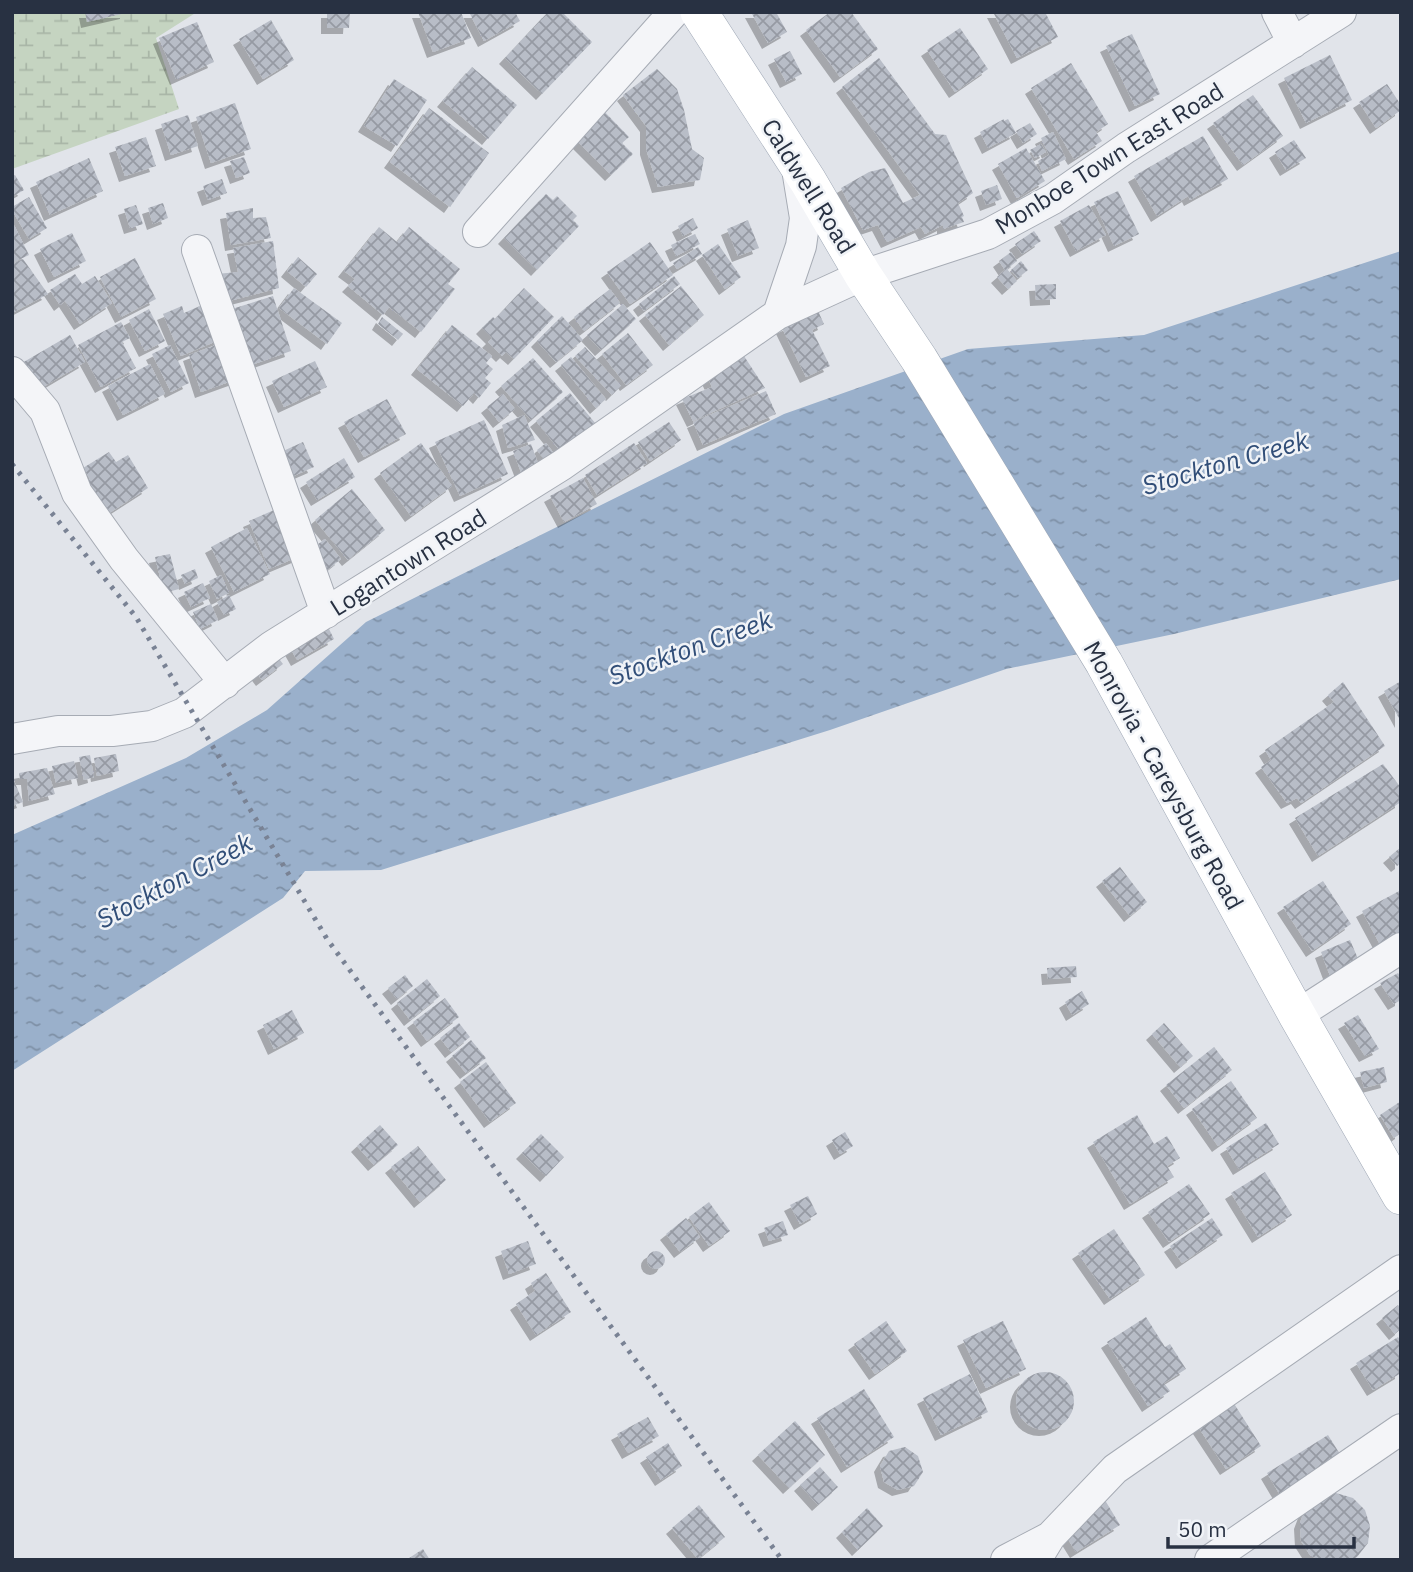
<svg xmlns="http://www.w3.org/2000/svg" width="1413" height="1572" font-family="'IBM Plex Sans',sans-serif">
<defs>
<pattern id="wetland-marsh" width="20" height="14" patternUnits="userSpaceOnUse" patternTransform="scale(1.75)"><rect width="20" height="14" fill="#c5d4c1"/><path d="M1 5h8M5 5V1M11 12h8M15 12V8" fill="none" stroke="#a9b6a7"/></pattern>
<pattern id="water-ripples" width="26" height="14" patternUnits="userSpaceOnUse" patternTransform="scale(1.75)"><rect width="26" height="14" fill="#9ab0cb"/><path d="M2 4q2-2 4 0t4 0M15 11q2-2 4 0t4 0" fill="none" stroke="#7e90a6"/></pattern>
<pattern id="building-cross-hatch" width="8" height="8" patternUnits="userSpaceOnUse" patternTransform="scale(1.75)"><rect width="8" height="8" fill="#b8bdc7"/><path d="M0 0l8 8M0 8l8-8" fill="none" stroke="#969aa3"/></pattern>
<filter id="shadow"><feDropShadow dx="-6" dy="6" stdDeviation="0" flood-color="#0004"/></filter>
</defs>
<rect width="100%" height="100%" fill="#e1e4ea"/>
<path fill="url(#wetland-marsh)" d="M12 12H197L156 38 179 109 12 169Z"/>
<path fill="url(#water-ripples)" d="M1401 251V579L1174 634 1006 669 830 730 381 870 305 871 283 898 12 1071V835L186 758 267 710 366 622 784 414 968 349 1144 335Z"/>
<path fill="url(#building-cross-hatch)" filter="url(#shadow)" d="M85 12H126V13L87 22Z
M327 12H350L349 28H327Z
M418 12H461L471 38 433 52Z
M469 12H515L520 21 484 41Z
M548 12H562L592 42 542 94 505 58Z
M751 12H776L787 32 768 43Z
M830 12H851L878 49 840 77 806 30Z
M993 12H1045L1058 37 1017 58Z
M271 20 294 60 263 79 239 39Z
M197 22 214 62 176 79 159 38Z
M960 28 988 69 955 92 927 50Z
M1132 34 1160 94 1135 106 1106 46Z
M790 51 802 74 786 82 774 59Z
M1330 55 1352 100 1306 123 1284 78Z
M879 58 935 134 946 135 973 193 958 203 964 216 962 217 964 222 943 229V225L925 234 921 227 887 242 878 225 863 230 841 188 869 172 885 168 903 203 920 195 842 87Z
M1071 63 1108 124 1096 132 1102 141 1074 159 1031 88Z
M472 67 517 105 488 139 443 101Z
M657 69 677 89 684 110 692 149 704 158 700 180 658 187 646 149V126L623 95Z
M394 79 427 100 397 146 364 126Z
M1387 84 1401 105V110L1376 128 1359 102Z
M1253 95 1283 136 1243 165 1213 123Z
M235 103 251 149 211 163 196 117Z
M598 105 629 137 622 143 633 154 611 175 572 136Z
M429 108 489 153 450 207 390 162Z
M188 115 198 146 171 155 161 124Z
M1004 119V121L1008 119 1016 133 988 148 980 132Z
M1030 123 1037 134 1023 143 1016 131Z
M1053 132 1066 159 1042 171 1038 161 1049 155 1041 138Z
M1203 136 1228 179 1190 200 1188 196 1157 216 1134 176Z
M146 137 156 166 125 176 115 147Z
M1294 140 1306 158 1286 170 1275 152Z
M1041 144 1046 152 1035 158 1030 150Z
M1026 148 1045 181 1017 198 998 164Z
M244 157 250 173 236 178 230 161Z
M89 158 103 191 50 215 36 182Z
M15 175 24 190 12 197V176Z
M222 179 227 193 208 200 203 186Z
M997 185 1002 199 986 205 981 191Z
M1118 191 1139 234 1114 246 1094 202Z
M546 194 553 200 557 196 577 216 573 220 579 226 537 270 504 238Z
M29 197 47 228 29 239 12 210V207Z
M163 203 168 218 153 224 148 208Z
M136 205 143 224 130 228 124 209Z
M1089 205 1106 235 1076 251 1060 221Z
M253 208V218L266 217 271 238 231 245 226 213Z
M693 218 698 228 683 236 678 226Z
M748 220 759 248 738 256 727 229Z
M12 221 29 255 12 263Z
M379 227 397 242 409 227 460 269 448 284 455 289 421 332 389 307 383 315 348 286 355 279 344 271Z
M1034 231 1041 241 1022 254 1015 244Z
M72 233 86 261 54 277 40 249Z
M695 234 700 244 676 256 671 245Z
M273 241 279 288 225 302 216 274 238 272 233 248Z
M650 242 673 275 630 304 607 272Z
M718 244 741 277 725 289 702 255Z
M698 247 702 254 677 269 673 263Z
M1011 252 1017 261 1007 269 1017 281 1008 289 997 277 1005 270 999 261Z
M298 257 317 274 306 287 287 271Z
M135 258 156 299 121 317 100 277Z
M23 259 48 294 12 313V264Z
M1021 261 1028 270 1018 278 1011 270Z
M75 274 82 284 95 276 112 303 80 324 65 301 60 305 50 290Z
M674 276 680 284 644 311 639 304Z
M1056 284V299L1036 300 1035 285Z
M681 286 704 315 669 345 645 315Z
M294 288 342 323 327 344 279 308Z
M524 288 554 317 514 359 506 352 502 356 488 342 492 338 482 328 493 317 495 319Z
M610 289 620 303 584 331 574 317Z
M273 296 291 351 251 365 232 309Z
M209 302 224 338 181 356 163 314 182 306 184 313Z
M623 304 636 319 601 350 587 335Z
M149 309 165 341 145 351 129 320Z
M818 311 824 324 812 330 830 366 806 377 782 328Z
M562 316 583 340 556 362 537 341Z
M382 317 403 334 398 340 378 324Z
M121 322 130 338 122 342 136 368 101 387 78 345Z
M452 325 492 356 486 363 493 369 485 378 491 383 479 398 474 393 463 406 417 369Z
M628 333 653 365 626 385 602 354Z
M70 335 85 362 38 390 22 363Z
M224 342 237 379 201 392 189 355Z
M170 345 189 383 171 392 152 354Z
M585 347 621 386 612 395 575 356Z
M742 353 765 388 693 421 682 399 712 387 708 378Z
M571 357 606 399 596 408 561 365Z
M533 358 563 392 531 420 501 386Z
M315 361 327 387 284 407 272 381Z
M150 364 165 394 123 415 108 386Z
M766 391 776 414 703 445 693 422Z
M570 393 596 424 562 453 536 421Z
M503 394 515 409 499 422 487 407Z
M387 399 406 434 364 457 344 422Z
M524 415 535 440 508 448 502 425Z
M484 420 508 474 460 496 435 442Z
M669 422 681 440 650 461 638 442Z
M303 442 314 467 291 477 281 452Z
M421 443 452 486 411 516 380 473Z
M546 443 555 455 546 462 537 450Z
M634 443 647 463 597 495 585 475Z
M531 444 539 466 521 472 513 451Z
M109 452 116 462 128 455 148 488 103 517 82 484 90 479 83 468Z
M344 458 355 477 317 500 306 482Z
M583 478 597 504 564 522 550 496Z
M352 489 385 530 348 560 315 520Z
M281 507 300 556 269 569 249 521Z
M247 528 270 574 234 592 211 547Z
M325 539 341 559 326 571 310 550Z
M170 554 179 589 164 593 155 557Z
M195 569 198 578 185 584 181 575Z
M221 575 229 593 217 599 209 581Z
M203 583 210 598 191 607 184 592Z
M229 595 236 609 224 615 217 602Z
M211 604 218 620 200 629 193 612Z
M326 623 334 639 297 660 288 644Z
M274 652 283 664 262 680 253 668Z
M1401 681V722L1384 691Z
M1343 682 1385 746 1301 803 1297 798 1287 803 1261 767 1271 760 1265 750 1334 702 1328 695Z
M116 754 119 771 97 776 94 758Z
M90 755 94 777 84 780 79 757Z
M74 761 78 778 56 783 52 766Z
M1383 764 1401 788V802L1318 856 1295 818Z
M47 768 55 794 29 801 27 779H20L19 773Z
M12 776 23 802 12 806Z
M1401 847V863L1397 866 1389 857Z
M1120 867 1147 902 1130 916 1102 881Z
M1323 881 1351 924 1312 951 1283 907Z
M1401 890V938L1382 948 1362 911Z
M1350 940 1362 968 1332 981 1321 952Z
M1076 966 1077 977 1048 979 1047 968Z
M1398 973 1401 977V1000L1394 1004 1380 983Z
M405 975 413 986 397 999 388 988Z
M427 979 440 996 410 1020 397 1003Z
M1082 991 1089 1004 1072 1015 1065 1002Z
M445 998 459 1017 427 1041 413 1022Z
M292 1010 304 1033 274 1049 263 1025Z
M1358 1015 1379 1049 1365 1056 1344 1023Z
M459 1023 470 1037 451 1052 440 1038Z
M1164 1023 1193 1056 1180 1067 1152 1034Z
M471 1040 486 1058 466 1073 452 1056Z
M1214 1047 1232 1070 1184 1108 1166 1085Z
M486 1062 516 1103 490 1122 460 1082Z
M1384 1067 1387 1082 1364 1088 1360 1072Z
M1231 1081 1257 1118 1218 1146 1192 1109Z
M1401 1101V1133L1394 1138 1380 1115Z
M1137 1115 1154 1144 1167 1136 1180 1158 1167 1166 1174 1177 1130 1204 1093 1142Z
M1266 1123 1279 1144 1239 1169 1226 1148Z
M380 1125 398 1145 374 1165 357 1146Z
M845 1132 853 1146 840 1154 832 1140Z
M541 1134 564 1157 546 1176 522 1153Z
M418 1146 446 1180 420 1202 391 1167Z
M1265 1172 1292 1215 1258 1237 1231 1193Z
M1189 1184 1210 1214 1169 1242 1148 1212Z
M808 1196 817 1214 800 1224 790 1205Z
M709 1202 730 1231 709 1246 689 1217Z
M686 1218 700 1237 680 1252 666 1234Z
M1212 1218 1223 1235 1182 1263 1170 1246Z
M783 1221 788 1235 769 1241 764 1228Z
M1114 1229 1145 1275 1110 1299 1078 1253Z
M528 1241 536 1264 509 1274 501 1251Z
M647 1260a9 9 0 1 1 18 0a9 9 0 1 1-18 0Z
M546 1273 571 1312 536 1335 516 1304 535 1291 531 1283Z
M1398 1305 1401 1308V1329L1395 1334 1382 1318Z
M1146 1317 1165 1347 1170 1344 1186 1369 1164 1383 1170 1391 1148 1406 1107 1342Z
M886 1321 907 1351 875 1374 854 1344Z
M1003 1321 1026 1369 986 1388 963 1340Z
M1398 1337 1401 1341V1373L1373 1390 1356 1363Z
M1016 1401a29 29 0 1 1 58 0a29 29 0 1 1-58 0Z
M970 1374 988 1412 941 1435 923 1398Z
M864 1389 894 1437 847 1467 817 1418Z
M1233 1402 1261 1446 1226 1469 1197 1425Z
M648 1417 659 1436 628 1453 617 1434Z
M795 1421 825 1455 789 1488 758 1455Z
M1328 1435 1348 1467 1286 1505 1267 1473Z
M668 1443 682 1466 661 1480 646 1457Z
M905 1447 918 1456 923 1472 914 1486 898 1490 884 1482 880 1466 889 1451Z
M820 1467 838 1487 818 1505 800 1485Z
M1094 1482 1120 1525 1076 1552 1058 1523 1069 1516 1061 1503Z
M1336 1493 1353 1498 1365 1510 1370 1526 1368 1543 1357 1557 1351 1560H1319L1310 1555 1301 1541 1300 1523 1306 1507 1319 1497Z
M699 1505 725 1537 698 1559 672 1528Z
M867 1508 883 1526 858 1550 842 1532Z
M423 1549 430 1560H406Z"/>
<g fill="none" stroke-linecap="round" stroke-linejoin="round">
<defs>
<path id="minor" d="M1277 12 1293 43
M478 232 674 12
M197 250 326 613
M778 314 801 246 805 218 797 169
M12 372 45 411 77 493 124 559 225 683
M12 739 58 731H112L152 726 184 713 272 646 562 465 778 314 863 275 988 234 1053 199 1126 148 1341 12
M1297 1015 1401 948
M1006 1560 1050 1537
M1036 1560 1050 1537 1115 1469 1401 1270
M1210 1560 1401 1429"/>
<path id="major" d="M699 12 808 181 863 275 919 359 1104 663 1297 1015 1401 1196"/>
</defs>
<use href="#minor" stroke="#a6abb4" stroke-width="32"/>
<use href="#major" stroke="#9fa8b6" stroke-width="38"/>
<use href="#minor" stroke="#f4f5f8" stroke-width="30"/>
<use href="#major" stroke="#fff" stroke-width="37"/>
<path stroke="#798294" stroke-width="5" stroke-dasharray="3.5 7" stroke-linecap="butt" d="M12 464 136 617 327 939 782 1560"/>
</g>
<g text-anchor="middle" dominant-baseline="central" stroke-width="5" stroke-linejoin="round" paint-order="stroke">
<g font-size="24" fill="#283142" stroke="#f0f3f7">
<text transform="translate(1109 158) rotate(-32)">Monboe Town East Road</text>
<text transform="translate(809 186) rotate(58)">Caldwell Road</text>
<text transform="translate(408 562) rotate(-32)">Logantown Road</text>
<text transform="translate(1164 775) rotate(61)">Monrovia - Careysburg Road</text>
</g>
<g font-size="26" font-style="italic" fill="#314e78" stroke="#f0f3f7">
<text transform="translate(1225 462) rotate(-16)">Stockton Creek</text>
<text transform="translate(690 647) rotate(-20)">Stockton Creek</text>
<text transform="translate(174 880) rotate(-28)">Stockton Creek</text>
</g>
</g>
<rect width="1413" height="1572" fill="none" stroke="#283142" stroke-width="28"/>
<path d="M1168 1537v10h186v-10" fill="none" stroke="#283142" stroke-width="3.5"/>
<text x="1178" y="1537" font-size="21" fill="#283142" stroke="#f0f3f7" stroke-width="5" paint-order="stroke">50 m</text>
</svg>
